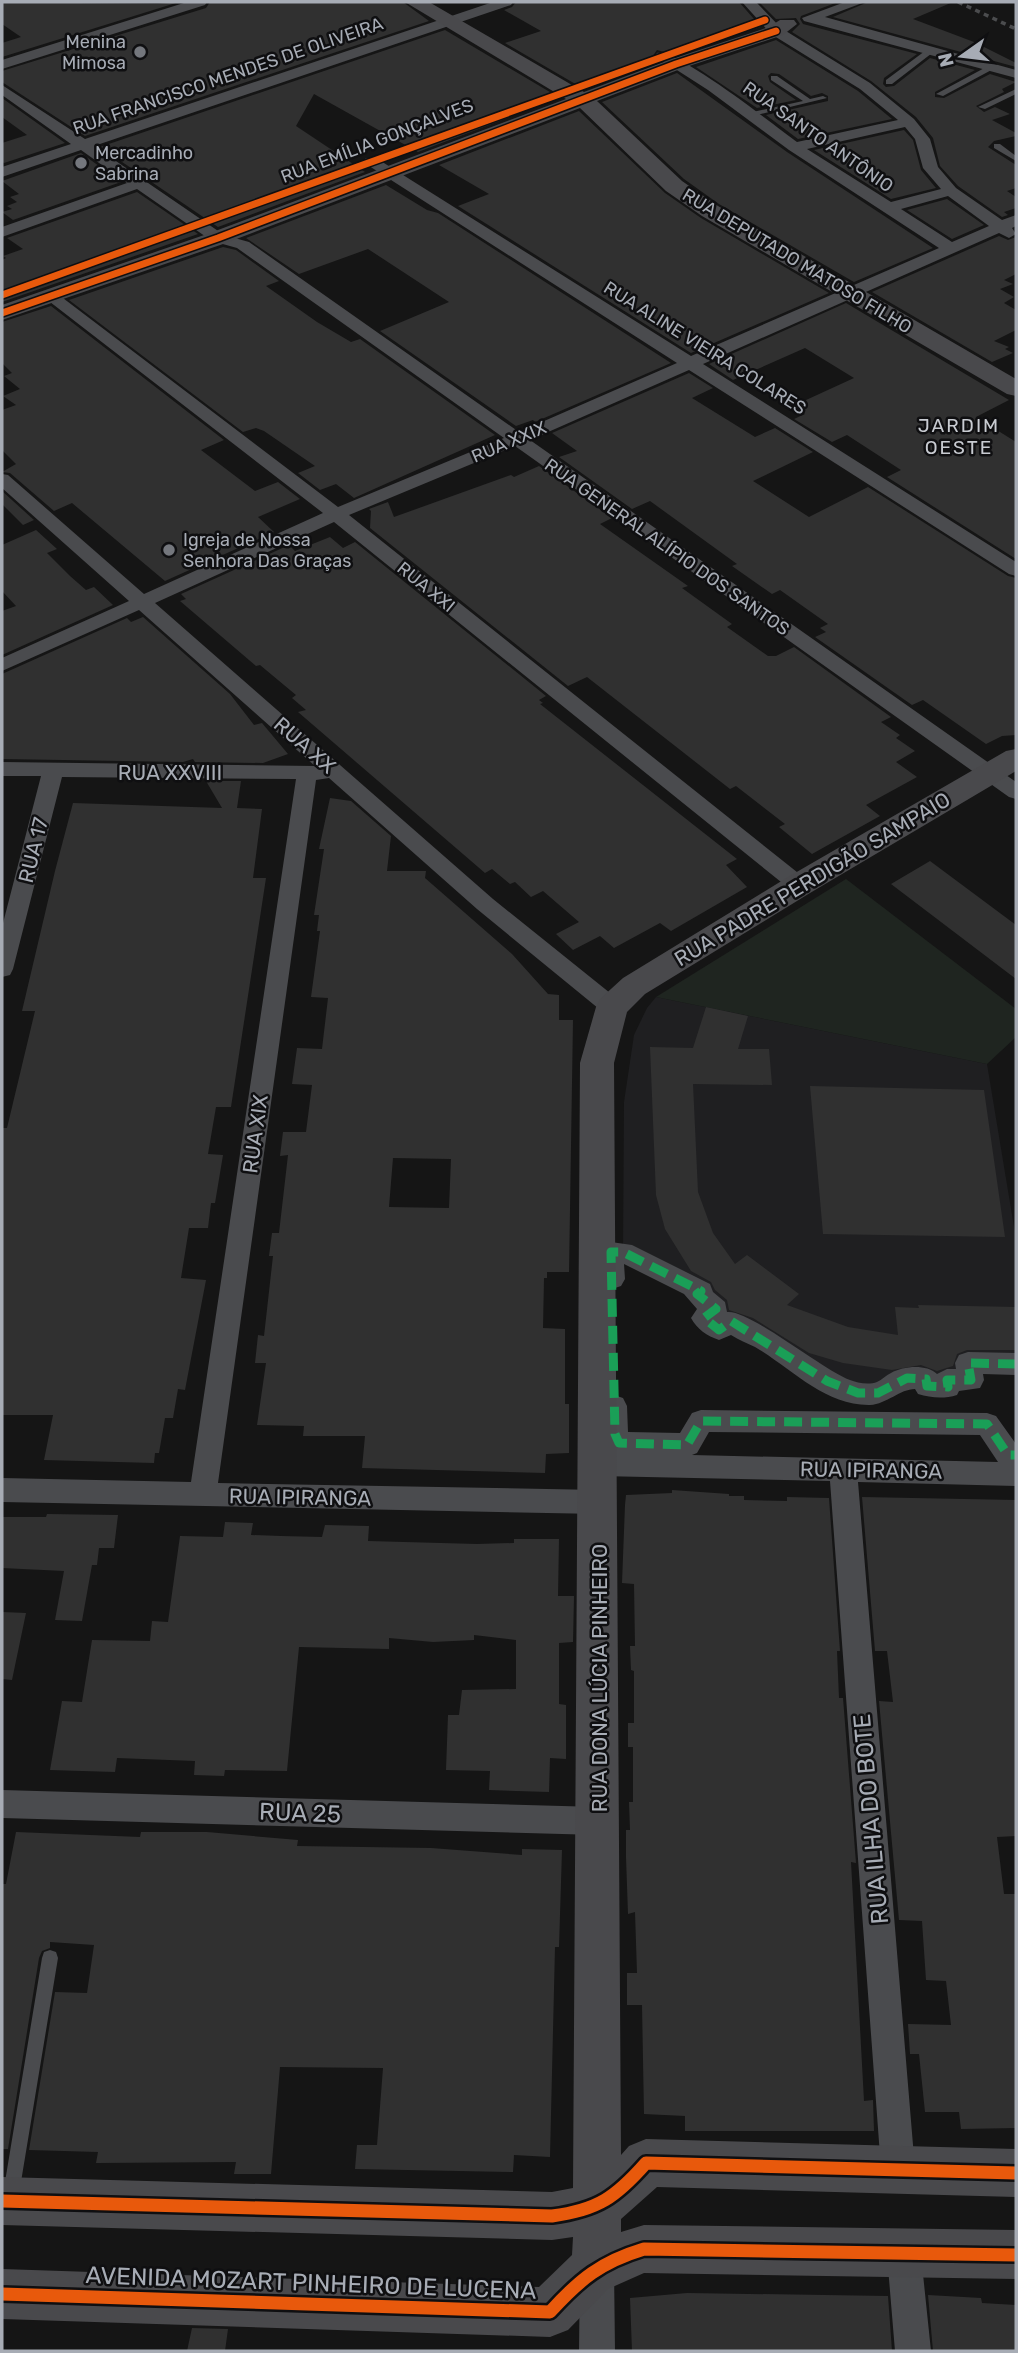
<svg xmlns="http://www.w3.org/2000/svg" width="1018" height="2353" font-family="Rubik,sans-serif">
<rect width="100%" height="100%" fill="#151515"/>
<path fill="#1f1f21" d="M656 997 987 1064 1016 1239V1364L969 1363 927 1386 868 1395 716 1309 623 1252 624 1102 634 1035 647 1008Z"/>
<path fill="#1f2520" d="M846 879 1016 1009V1037L987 1064 656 997Z"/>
<path fill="#303030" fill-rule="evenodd" d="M2 2 158 4 179 2 2 57V43L21 37 2 24Z
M210 2H403L429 21 85 136 2 82V71L206 8Z
M516 2H739L761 27 675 55 657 50 652 57 658 61 584 89 505 43 541 31 504 10 512 7Z
M759 2H838L801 16 800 19 803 24 917 54 884 78 883 84 886 87 894 86 930 58 975 70 935 92V97L944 98 990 74 1016 82 1002 89 1004 92 976 106 984 112 995 107 1010 114 992 120 1016 133V136L994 141 988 147 1016 165V188L1007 191 1016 197V208L1004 212 1008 215 1002 217 958 186 940 166 933 138 916 117 871 81 792 32 800 24 796 18 776 19Z
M868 2H953L913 19 974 42 1016 63V67L833 17Z
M445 30 560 98 418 152 314 94 296 126 365 172 218 227 100 147Z
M776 40 858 91 892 119 798 139 766 115 828 101V96L822 93 811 96 779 74 771 73 768 76 770 82 796 100 757 108 696 67Z
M677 73 787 152 933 248 854 282 719 204 684 179 602 102Z
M2 98 65 143 4 163 2 162V143L27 135 2 117Z
M579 111 665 193 701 218 829 293 691 353 458 206 489 194 439 165Z
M904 130 913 140 921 170 936 188 891 199 814 150Z
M81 153 121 182 13 220 2 212 12 209 7 206 17 202 10 197 19 194 2 181Z
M386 185 427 210 438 213 671 363 535 422 533 420 516 426 380 331 449 302 368 249 299 274 246 238Z
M137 192 198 234 2 302V260L6 258 3 256 23 249 7 238Z
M947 199 984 225 952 239 907 210Z
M999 236 1008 240 1016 237V274L1004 280 1013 284 1000 289 1014 297 1004 303 1016 310V330L994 341 1009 347 1005 349 1013 353 992 362 872 292Z
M223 247 236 250 279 281 266 286 317 322 351 342 360 339 495 435 354 498 336 484 320 490 298 473 315 466 264 431 256 428 243 432 69 300Z
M846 303 1009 400 976 417 1016 442V559L887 477 901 470 847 435 832 442 794 419 805 414 793 406 854 378 805 348 733 380 709 364Z
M51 306 224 440 201 450 255 491 278 482 300 499 258 517 274 532 165 581 72 503 54 511 10 473 2 472 16 464 2 450V410L16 405 3 396 20 389 4 376 12 373 2 363V322Z
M689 373 713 388 692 398 755 437 775 428 813 452 753 481 809 517 868 487 1008 576 1016 578V735L1002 736 986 744 923 700 912 705 815 637 826 632 820 628 828 624 780 590 772 594 732 566 737 564 650 501 632 509 559 457 577 451 552 433Z
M539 466 612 518 600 524 688 586 682 588 732 624 727 627 768 656H776L794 647 891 717 881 722 900 735 896 738 915 751 896 762 917 777 866 805 880 816 812 854 779 827 785 824 736 786 730 789 587 677 568 686 370 528 371 511 369 509 388 502 394 517 511 475 514 477Z
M2 491 34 520 23 525 2 504Z
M36 530 57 549 47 553 70 576 86 590 94 587 113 605 2 655V611L16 606 2 591V545Z
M330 537 343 548 355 542 546 696 539 700 543 703 540 704 737 859 726 865 747 887 671 931 660 923 614 948 600 936 573 950 556 934 579 922 543 891 531 897 515 882 510 884 492 869 485 873 298 712 306 710 292 698 296 695 260 665 256 666 180 601 186 599 181 594 289 545 295 551Z
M143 617 230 694 254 725 262 723 288 754 263 763 195 762 193 759 183 762 2 759V674L127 618 131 622Z
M206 781H241L237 808 262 809 253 878H266L231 1107H216L208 1154 223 1155 215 1203H211L208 1228H189L181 1278 206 1280 185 1390 178 1389 173 1418H165L159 1453H155L154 1463 44 1460 53 1415H2V1128H7L35 1011H22L55 871 73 803 222 808Z
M330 798 351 801 391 836 387 871H426L425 878 512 954 548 994 559 995V1020H573L569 1272H547V1278H544L543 1328 565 1329V1404H569V1453L546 1454 545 1473 362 1468 365 1436H303L304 1426 257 1425 266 1363H255L258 1335 264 1336 273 1256H269L272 1233H279L288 1155 280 1156 283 1132H306L312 1085 292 1084 297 1048 322 1049 328 998 311 997 320 931H317L319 915H314L324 849H319ZM393 1158 451 1159 449 1208 389 1207Z
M930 861 1016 925V979L891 884Z
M706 1007 748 1016 738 1049H769L772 1085 693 1084 698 1192 713 1233 735 1264 747 1255 799 1294 787 1305 848 1327 898 1335 895 1307 919 1308 918 1305 1016 1307V1350H967L957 1354 953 1366 937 1371 921 1365 892 1370 843 1363 809 1353 753 1318 729 1310 727 1300 715 1290 711 1282 691 1271 665 1229 656 1195 650 1047 693 1048Z
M810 1086 984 1090 1005 1237 823 1234Z
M672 1490 729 1494V1496H744V1500L787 1501V1497L829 1498 840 1651H837L839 1698H843L856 1863 851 1862 864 2101 873 2100 874 2131H685V2116L644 2114 642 2005H627V1973H637L635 1912 628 1914 626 1857V1830H630L629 1802H633V1747H628V1723H634V1671L631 1670 630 1646H635L634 1584 622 1583 625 1505 626 1495 672 1493Z
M862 1497 1016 1500V1836L997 1837 1004 1894H1016V2128L961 2129 959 2112H925L919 2054H910L908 2024 951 2025 946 1981 926 1980 922 1921 899 1920 879 1701 893 1702 887 1651H875Z
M47 1514 118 1515 114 1548H99L97 1565H92L82 1621 55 1620 64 1571 2 1568V1517H46Z
M225 1522 253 1523 251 1535 281 1536 322 1537 325 1525 369 1526 368 1541 477 1544 514 1543V1539H559L558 1596H574L573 1642 559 1643V1704L566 1705V1759L550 1758 549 1792 489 1790 490 1771 446 1770 448 1715H459L462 1690 516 1689V1640L474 1635V1640L433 1642 389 1638V1649L299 1647 287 1771 225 1770 224 1776 194 1775 195 1761 117 1758 115 1772 50 1770 62 1701 82 1702 92 1640 150 1641 152 1621 168 1622 180 1536 223 1537Z
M2 1612 26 1613 12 1680 2 1679Z
M16 1832 140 1837 141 1832H207L298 1840 297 1846 431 1848 522 1855V1849L562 1850 559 1947H555L550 2157 514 2155 513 2172 355 2169 357 2145H377L383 2068 280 2067 271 2174H234L236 2162 96 2163 98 2152 29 2150 55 1992 87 1993 94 1945 50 1942V1948L42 1951 39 1958 8 2149H2V1884H6Z
M687 2293 888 2296 892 2351H632L630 2298Z
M928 2295 981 2298 982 2303 1016 2305V2351H933Z
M192 2328 228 2329 225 2351H187Z"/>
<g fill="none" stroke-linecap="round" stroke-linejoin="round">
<path fill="#4a4b4e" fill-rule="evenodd" d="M929 48 936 50 892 84H886V80Z
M990 65 997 67 943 96 936 94Z
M771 76H777L810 99 823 96 827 98 748 117V113L803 101 771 80Z
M1016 89V94L985 109 978 107Z
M994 144H1000L1016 156V161L994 148Z
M50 1950 56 1952 58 1958 19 2194 17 2200 11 2202 5 2200 3 2194 42 1958 44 1952Z"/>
<path fill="#4a4b4e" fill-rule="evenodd" d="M187 2H207L205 5 2 69V60Z
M493 2H513L511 5 94 146 224 235 249 242 519 432 677 363 366 164 363 161 366 158H376L691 356 939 248 789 150 708 90 655 56 657 53C678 49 775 126 797 142L898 120 860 89 771 34 742 2H756L781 28 870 83 914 119 930 139 938 167 956 188 1002 220 1016 215V226L1012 228 1016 234 1009 238 999 233 703 364 1016 562V576L1009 574 689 370 530 440 1016 782V799L1009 797 515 446 349 515 807 880 810 885 807 890 799 892 791 890 334 522 155 603 493 899 620 1001 623 1007 620 1013 612 1015 604 1013 477 909 329 778 316 780 218 1483 599 1490 609 1494 613 1502 609 1510 599 1514 2 1502V1478L191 1482 296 779 62 777 13 969 10 975 2 977V927L41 776H2V762L315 766 139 610 2 671V658L129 601 2 488V474L8 475 144 594 323 513 41 295 49 290 55 292 338 507 504 438 237 248 212 241 137 189 2 237V227L127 183 81 150 2 177V167L71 144 2 95V85L85 139ZM905 127 915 139 923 168 941 189 891 202 807 149ZM948 196 989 226 952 242 901 209Z
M845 2H865L825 17 1016 70V78L804 21 802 18Z
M611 1242 632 1245 710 1284 713 1292 725 1302 727 1312C749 1309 821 1369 850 1380 857 1383 869 1385 877 1382 882 1380 886 1375 891 1373 904 1366 926 1364 937 1374L947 1369H956L955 1363 959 1355 968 1352 1016 1353V1375L983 1374 984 1380 980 1388 959 1391 957 1395C944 1399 931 1398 918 1394L915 1389C900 1389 887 1404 870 1405 825 1406 791 1368 755 1347 747 1343 739 1340 731 1335L719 1340C707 1336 697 1329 691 1318L697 1309 684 1294 624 1264 625 1279 621 1286 612 1289 603 1286C597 1275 596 1256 602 1245Z
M614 1395 623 1398 627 1406 628 1432 680 1433 692 1413 701 1410 987 1413 996 1416 1016 1444V1486L858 1482 915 2169 910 2181 898 2186 886 2181 881 2169 830 1481 599 1476 589 1472 585 1464 589 1456 599 1452 615 1453 609 1451C602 1435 596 1415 605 1398ZM709 1432 980 1435 998 1462 692 1455 697 1453Z
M2 1790 598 1807 609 1811 613 1821 609 1831 598 1835 2 1818Z
M904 2238 916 2243 921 2255 931 2351H895L887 2255 892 2243Z
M597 2251 609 2256 614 2268 615 2351H579L580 2268 585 2256Z"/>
<path fill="#49494c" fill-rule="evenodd" d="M405 2H429L584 92 669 60 769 27 780 20H794L797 24 783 35 683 68 597 101 682 181 718 206 1016 379V396L1007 394 702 216 666 191 580 108 226 243 2 320V305L210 233 566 99Z
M1016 749V771L810 893 645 994 627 1012 614 1063 621 2155 629 2146 646 2139 1016 2149V2197L657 2187 621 2219V2232L644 2225 1016 2230V2279L644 2273 608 2289 568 2330 550 2337 2 2319V2269L539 2287 572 2255 573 2237 552 2240 2 2225V2177L552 2192 573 2188 580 1063 596 1007 600 999 623 978 788 877 1006 751Z"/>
<path stroke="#4b4c4e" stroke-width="3.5" stroke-dasharray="5 4.5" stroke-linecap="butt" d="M958 2 1016 29"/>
<path stroke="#1a9f57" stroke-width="9" stroke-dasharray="18 9" stroke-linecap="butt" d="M1016 1364 968 1363 971 1380H947L948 1387 927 1386 926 1379 907 1378 878 1393H858L827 1381 731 1321 719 1330 704 1318 716 1309 697 1294 701 1291 623 1252H611L615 1434 619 1443 687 1445 701 1421 987 1424 1008 1455H1016"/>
<defs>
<path id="cycleway-far1" d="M2 295 765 20
M2 313 218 238 676 64 776 31"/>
<path id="cycleway" d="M2 2201 552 2216C598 2210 616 2197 646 2163L1016 2173
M2 2294 550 2312C580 2279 601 2262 644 2249L1016 2255"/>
</defs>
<use href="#cycleway-far1" stroke="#0f0f11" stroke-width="10"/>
<use href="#cycleway" stroke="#0f0f11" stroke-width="18"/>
<use href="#cycleway-far1" stroke="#e8590c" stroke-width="7"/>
<use href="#cycleway" stroke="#e8590c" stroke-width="13"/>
</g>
<g fill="#74777d" stroke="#0f0f11" stroke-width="2.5">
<circle cx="140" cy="52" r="7"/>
<circle cx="81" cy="163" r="7"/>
<circle cx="169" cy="550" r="7"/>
</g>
<g text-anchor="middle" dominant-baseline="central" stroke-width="5" stroke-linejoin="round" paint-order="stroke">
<g font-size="18" fill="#a7acb5" stroke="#0f0f11" text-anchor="start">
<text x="126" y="42" text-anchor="end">Menina<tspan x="126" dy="21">Mimosa</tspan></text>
<text x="95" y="153">Mercadinho<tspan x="95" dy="21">Sabrina</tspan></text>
<text x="183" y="540">Igreja de Nossa<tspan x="183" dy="21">Senhora Das Graças</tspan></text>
</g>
<g font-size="18" fill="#a7acb5" stroke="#0f0f11">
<text transform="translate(228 76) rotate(-19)">RUA FRANCISCO MENDES DE OLIVEIRA</text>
<text transform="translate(818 137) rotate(35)">RUA SANTO ANTÔNIO</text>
<text transform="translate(377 141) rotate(-21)">RUA EMÍLIA GONÇALVES</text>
<text transform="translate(797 261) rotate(31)">RUA DEPUTADO MATOSO FILHO</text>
<text transform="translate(705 348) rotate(32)">RUA ALINE VIEIRA COLARES</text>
<text transform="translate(509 442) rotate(-23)">RUA XXIX</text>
<text transform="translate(667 547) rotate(35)">RUA GENERAL ALÍPIO DOS SANTOS</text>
<text transform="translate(426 587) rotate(39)">RUA XXI</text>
</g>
<g font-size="19" letter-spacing="2" fill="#c8cbd1" stroke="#0f0f11">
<text x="959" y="425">JARDIM<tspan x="959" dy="22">OESTE</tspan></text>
</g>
<g font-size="21" fill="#a7acb5" stroke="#0f0f11">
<text transform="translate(305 745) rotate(41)">RUA XX</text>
<text x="170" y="772">RUA XXVIII</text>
<text transform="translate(33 850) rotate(-76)">RUA 17</text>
<text transform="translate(812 879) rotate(-31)">RUA PADRE PERDIGÃO SAMPAIO</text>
<text transform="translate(255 1134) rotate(-82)">RUA XIX</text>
<text transform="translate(871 1470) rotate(1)">RUA IPIRANGA</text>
<text transform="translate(300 1497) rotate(1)">RUA IPIRANGA</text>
<text transform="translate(599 1678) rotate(-90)">RUA DONA LÚCIA PINHEIRO</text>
</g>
<g font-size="24" fill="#a7acb5" stroke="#0f0f11">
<text transform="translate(300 1813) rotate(2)">RUA 25</text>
<text transform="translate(871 1819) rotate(-95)">RUA ILHA DO BOTE</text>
<text transform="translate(311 2283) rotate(2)">AVENIDA MOZART PINHEIRO DE LUCENA</text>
</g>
</g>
<rect width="1018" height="2353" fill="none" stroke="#a7acb5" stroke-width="7"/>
<g transform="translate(962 56) rotate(256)" stroke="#0f0f11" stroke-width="5" paint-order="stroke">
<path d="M0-5L12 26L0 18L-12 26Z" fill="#a7acb5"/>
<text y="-10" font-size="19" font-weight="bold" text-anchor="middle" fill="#a7acb5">N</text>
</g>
</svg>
